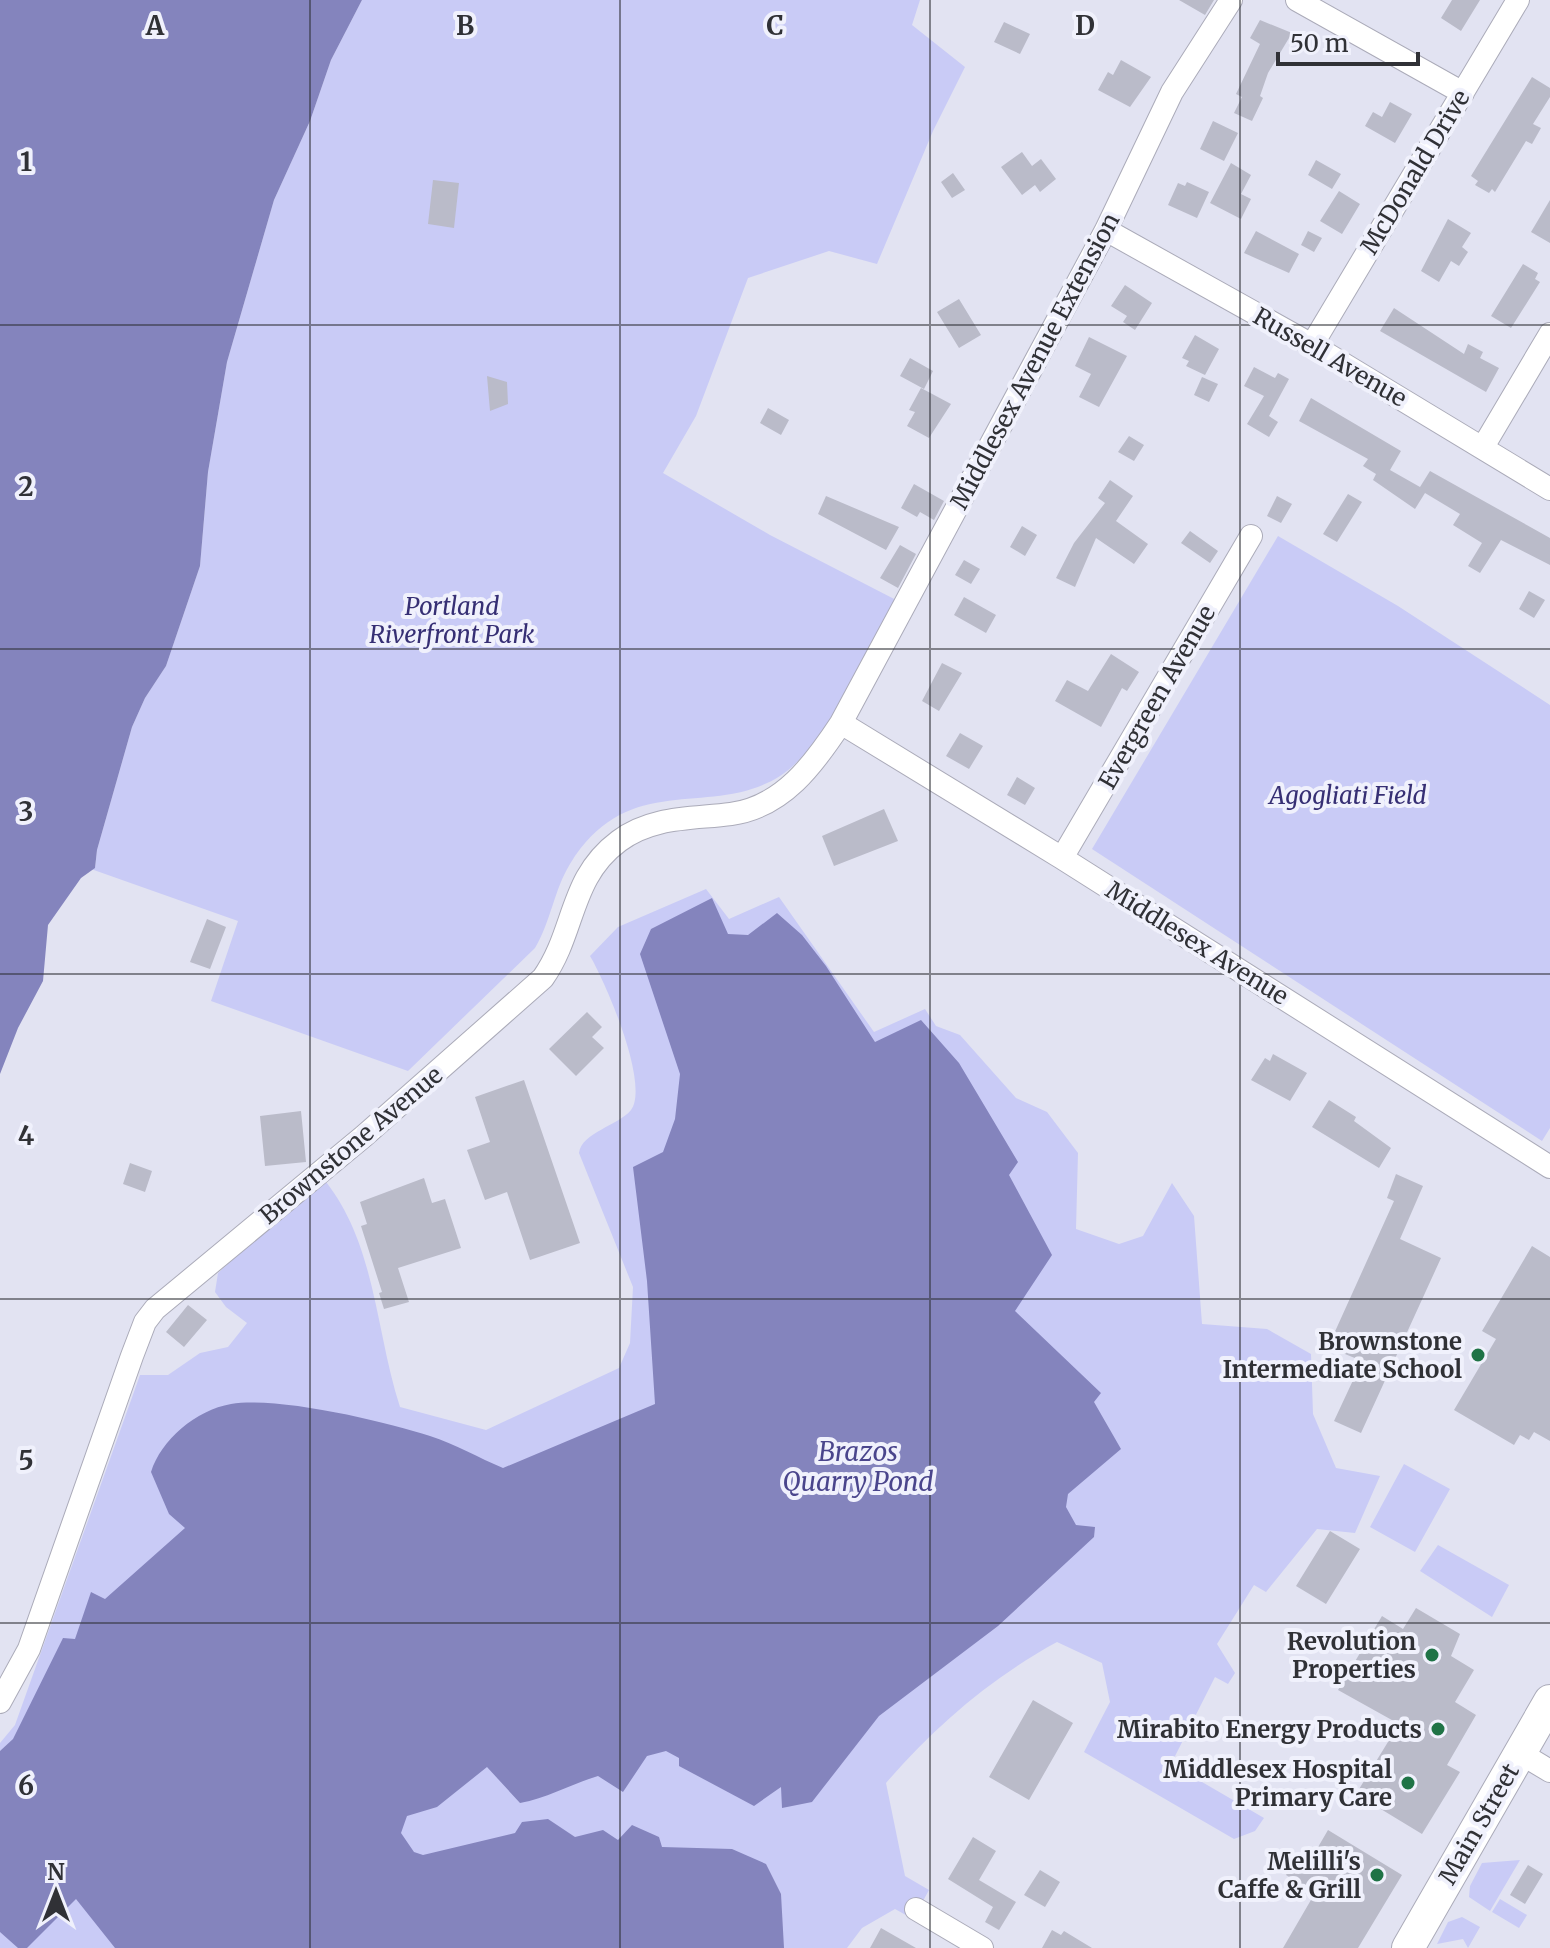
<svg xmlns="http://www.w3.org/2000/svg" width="1550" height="1948" font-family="Merriweather,serif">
<rect width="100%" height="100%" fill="#e2e3f2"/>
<path fill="#c9cbf6" d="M362 0H920L912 25 965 67 933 131 877 264 829 251 748 278 696 416 663 473 770 535 900 602C871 651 827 745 780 776 711 820 629 768 570 864 554 890 551 921 535 948L408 1071 211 1001 238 921 91 869 95 868 97 850 132 727 145 698 166 666 200 566 208 472 227 362 274 200 310 121 331 60Z
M1278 536 1398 606 1550 705V1128L1542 1141 1092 849Z
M706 889 729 919 779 897 874 1032 925 1009 936 1026 960 1035 1016 1098 1047 1112 1078 1153 1076 1229 1119 1244 1143 1236 1172 1183 1194 1216 1202 1324 1267 1329 1311 1354 1313 1414 1336 1468 1380 1476 1355 1533 1317 1529 1266 1592 1254 1585 1217 1644 1235 1673 1228 1684 1215 1677 1171 1764 1264 1818 1255 1831 1234 1839 1084 1752 1110 1702 1102 1663 1057 1642C991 1678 935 1726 886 1783L905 1876 929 1890 913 1919 895 1909 862 1928 847 1948H0V1743L15 1725 140 1375H168L200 1353 228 1347 247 1323 226 1307 215 1292 218 1273 322 1177C376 1241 375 1330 400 1407L486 1430 619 1368 630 1343 633 1287 579 1153C582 1132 618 1126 631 1110 650 1084 605 981 590 956L618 927Z
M1404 1464 1450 1489 1415 1552 1370 1527Z
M1438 1545 1509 1585 1492 1617 1420 1571Z
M1520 1860 1490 1911 1469 1897 1470 1886 1482 1863Z
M1500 1899 1527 1915 1519 1928 1492 1912Z
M1462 1917 1480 1927 1468 1948 1463 1939 1437 1944 1448 1922Z"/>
<path fill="#8484bd" d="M0 0H362L331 60 310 121 274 200 227 362 208 472 200 566 166 666 145 698 132 727 97 850 95 868 81 878 48 925 43 981 18 1028 0 1074Z
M712 898 728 934 748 935 777 913 802 935 826 966 875 1042 921 1020 959 1063 1018 1162 1009 1175 1052 1255 1015 1311 1101 1393 1094 1402 1121 1449 1068 1494 1066 1507 1076 1525 1095 1527 1094 1537 998 1626 879 1716 812 1802 782 1808 781 1787 754 1806 679 1766V1758L666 1751 647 1756 623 1792 598 1776C571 1784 548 1798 520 1803L487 1767 437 1807 407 1816 401 1833 414 1852 423 1855 515 1833 522 1822 548 1819 575 1837 603 1830 618 1840 632 1825 659 1837 662 1847 732 1849 766 1864 781 1894 784 1948H115L76 1899 27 1948H18L0 1932V1751L13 1739 63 1638 75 1639 91 1592 105 1599 185 1528 169 1514 151 1472C161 1440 196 1410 231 1404 277 1396 384 1421 430 1436 455 1444 479 1458 503 1468L655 1404 647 1281 633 1167 663 1152 675 1119 680 1074 640 954 651 929Z"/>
<path fill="#babbc9" d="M1179 0H1214L1205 15Z
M1452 0H1480L1461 31 1441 18Z
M1260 20 1292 33 1268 73 1260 96 1263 98 1252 121 1234 113 1242 97 1236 94 1260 44 1250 38Z
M1004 22 1030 34 1020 54 994 42Z
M1121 60 1151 77 1130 107 1098 90 1108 72 1113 75Z
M1532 77 1550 88V97L1533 124 1541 128 1532 144 1526 141 1495 192 1492 189 1489 193 1475 185 1478 181 1471 176Z
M1390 102 1412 114 1395 143 1365 126 1373 112 1382 117Z
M1213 121 1238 133 1224 161 1200 149Z
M1022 152 1032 166 1041 159 1056 179 1040 192 1035 185 1022 195 1001 167Z
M1316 160 1341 174 1332 189 1308 175Z
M1231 163 1251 175 1241 194 1251 199 1241 219 1210 203Z
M953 173 965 190 952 198 941 182Z
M433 180 459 183 454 228 428 224Z
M1187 182 1209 192 1197 218 1168 205 1178 183 1185 186Z
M1339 191 1360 204 1342 234 1320 221Z
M1550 200V243L1531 232Z
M1448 219 1471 233 1462 247 1468 252 1459 266 1451 261 1439 282 1421 271Z
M1256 231 1299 254 1289 273 1244 253Z
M1308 231 1322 238 1314 252 1301 245Z
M1523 264 1538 273 1535 279 1540 282 1511 328 1491 316Z
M1125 285 1152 303 1135 330 1123 322 1127 316 1111 306Z
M959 299 981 335 959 348 937 312Z
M1394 308 1464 354 1468 344 1483 352 1480 358 1499 368 1486 392 1380 331Z
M1195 335 1219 349 1205 375 1186 366 1189 361 1182 358Z
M1089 337 1127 356 1099 407 1079 397 1091 374 1075 366Z
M910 358 933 371 924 389 900 376Z
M1254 367 1275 378 1278 373 1289 379 1269 416 1278 422 1269 437 1247 424 1264 396 1244 386Z
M487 376 507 382 508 404 490 411Z
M1202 377 1218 384 1209 402 1194 395Z
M921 388 951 404 929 438 907 426 915 412 909 410Z
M1311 398 1401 451 1390 470 1420 487 1430 471 1550 538V565L1501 540 1480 573 1468 566 1482 543 1453 525 1460 514 1425 493 1415 509 1373 480 1376 474 1363 466 1368 459 1299 421Z
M768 408 789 420 781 435 760 423Z
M1129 436 1144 445 1134 461 1118 452Z
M1110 480 1133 496 1116 521 1148 544 1134 564 1096 538 1075 587 1056 578 1074 543 1105 503 1098 498Z
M914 484 944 501 934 520 920 512 917 517 901 508Z
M1348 494 1362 502 1337 542 1323 534Z
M826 496 899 527 886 550 818 514Z
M1277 496 1292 504 1281 523 1267 516Z
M1022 526 1037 535 1025 556 1010 547Z
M1190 531 1218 551 1210 563 1181 543Z
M900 545 916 554 898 588 880 578Z
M964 560 980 569 971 584 955 575Z
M1529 591 1545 600 1534 618 1519 609Z
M964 597 996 615 986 633 954 615Z
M1111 654 1139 672 1127 691 1122 688 1101 727 1055 701 1067 680 1088 691Z
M942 663 962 673 939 711 922 701Z
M960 733 983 746 969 769 946 756Z
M1017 777 1035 788 1025 805 1007 795Z
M884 809 898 841 834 866 822 836Z
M207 919 226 927 210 969 190 962Z
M587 1012 602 1027 592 1037 604 1048 576 1076 549 1049Z
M1273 1054 1307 1073 1290 1101 1251 1080 1265 1058 1270 1061Z
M524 1080 580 1243 530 1260 507 1192 485 1200 467 1150 490 1142 475 1097Z
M1329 1100 1356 1117 1354 1121 1391 1148 1379 1168 1312 1127Z
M301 1111 306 1162 265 1166 260 1116Z
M130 1163 152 1171 145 1192 123 1184Z
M1396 1174 1423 1186 1400 1239 1441 1258 1361 1433 1334 1421 1362 1361 1328 1347 1394 1201 1387 1198Z
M424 1178 432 1203 445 1199 461 1248 398 1268 409 1302 384 1309 379 1293 382 1292 361 1226 367 1224 360 1202Z
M1532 1246 1550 1257V1441L1534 1432 1529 1440 1520 1435 1514 1445 1454 1410 1496 1339 1482 1331Z
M188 1305 207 1320 184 1347 166 1332Z
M1330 1531 1360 1549 1326 1604 1296 1586Z
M1416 1608 1460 1634 1451 1656 1474 1670 1455 1702 1476 1715 1447 1765 1460 1772 1422 1834 1356 1794 1399 1724 1338 1690 1382 1616 1403 1629Z
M1033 1700 1073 1723 1029 1800 989 1777Z
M1328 1830 1402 1875 1358 1948H1283L1315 1893 1286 1875 1296 1859 1307 1866Z
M973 1837 996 1851 979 1880 1016 1902 999 1930 985 1922 993 1907 948 1879Z
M1528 1865 1543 1874 1525 1904 1510 1895Z
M1040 1870 1060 1882 1045 1907 1024 1895Z
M881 1928 916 1948H870Z
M1052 1930 1061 1935 1064 1931 1092 1948H1042Z"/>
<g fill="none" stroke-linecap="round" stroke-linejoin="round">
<defs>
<path id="minor" d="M1297 0 1463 93
M1106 230 1312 345 1550 489
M1312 345 1518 0
M1483 447 1550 334
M841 723 1062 858 1550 1167
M1062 858 1251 536
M0 1702 29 1649 132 1356 145 1322 155 1309 364 1136 543 978C576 931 569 878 619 841 652 816 693 819 731 814 783 807 814 764 841 723L1106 230 1172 92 1231 0
M1520 1753 1550 1771
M916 1909 982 1948"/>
<path id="secondary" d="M1408 1948 1550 1701"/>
</defs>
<use href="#minor" stroke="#ababb9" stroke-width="24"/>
<use href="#secondary" stroke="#ababb9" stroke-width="34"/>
<use href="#minor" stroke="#fff" stroke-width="22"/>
<use href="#secondary" stroke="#fff" stroke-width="32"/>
</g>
<path fill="none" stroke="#303136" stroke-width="2" stroke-opacity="0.55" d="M310 0V1948M620 0V1948M930 0V1948M1240 0V1948M0 325H1550M0 649H1550M0 974H1550M0 1299H1550M0 1623H1550"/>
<g fill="#1f7346" stroke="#f0f1fc" stroke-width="3">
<circle cx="1478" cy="1355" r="8"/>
<circle cx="1432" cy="1655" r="8"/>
<circle cx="1438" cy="1729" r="8"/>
<circle cx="1408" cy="1783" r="8"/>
<circle cx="1377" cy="1875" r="8"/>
</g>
<g text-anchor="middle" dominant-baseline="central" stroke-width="8" stroke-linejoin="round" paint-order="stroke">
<g font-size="24" fill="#303136" stroke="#f0f1fc">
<text transform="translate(1415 172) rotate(-59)">McDonald Drive</text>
<text transform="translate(1330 357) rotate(30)">Russell Avenue</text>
<text transform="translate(1035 361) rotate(-62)">Middlesex Avenue Extension</text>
<text transform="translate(1157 697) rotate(-60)">Evergreen Avenue</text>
<text transform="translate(1197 943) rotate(32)">Middlesex Avenue</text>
<text transform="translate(351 1145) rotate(-40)">Brownstone Avenue</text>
<text transform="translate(1479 1824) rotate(-60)">Main Street</text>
</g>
<g font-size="24" font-style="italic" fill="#362f74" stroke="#f0f1fc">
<text x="452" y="606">Portland<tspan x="452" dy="28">Riverfront Park</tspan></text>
<text x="1348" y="795">Agogliati Field</text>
</g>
<g font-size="24" font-weight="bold" fill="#303136" stroke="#f0f1fc" text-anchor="end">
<text x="1462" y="1341">Brownstone<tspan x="1462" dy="28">Intermediate School</tspan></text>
<text x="1416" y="1641">Revolution<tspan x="1416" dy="28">Properties</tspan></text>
<text x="1422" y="1729">Mirabito Energy Products</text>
<text x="1392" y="1769">Middlesex Hospital<tspan x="1392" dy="28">Primary Care</tspan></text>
<text x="1361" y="1861">Melilli's<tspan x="1361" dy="28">Caffe &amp; Grill</tspan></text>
</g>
<g font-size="26" font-style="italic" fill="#4a458c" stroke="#f0f1fc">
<text x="858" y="1451">Brazos<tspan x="858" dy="30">Quarry Pond</tspan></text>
</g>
</g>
<g font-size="26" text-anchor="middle" font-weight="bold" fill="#303136" stroke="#f0f1fc" stroke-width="8" stroke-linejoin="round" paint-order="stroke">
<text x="155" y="35">A</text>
<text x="465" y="35">B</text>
<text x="775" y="35">C</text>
<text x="1085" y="35">D</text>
<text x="26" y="171">1</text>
<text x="26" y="496">2</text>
<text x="26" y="821">3</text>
<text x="26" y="1145">4</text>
<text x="26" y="1470">5</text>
<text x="26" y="1795">6</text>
</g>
<g transform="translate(56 1892)" stroke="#f0f1fc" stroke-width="6" paint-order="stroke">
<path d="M0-6L14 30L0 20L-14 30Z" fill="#303136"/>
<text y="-12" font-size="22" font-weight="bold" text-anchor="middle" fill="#303136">N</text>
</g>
<path d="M1278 52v12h140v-12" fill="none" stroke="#303136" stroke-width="4"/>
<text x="1290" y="52" font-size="24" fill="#303136" stroke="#f0f1fc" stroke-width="6" paint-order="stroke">50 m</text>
</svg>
